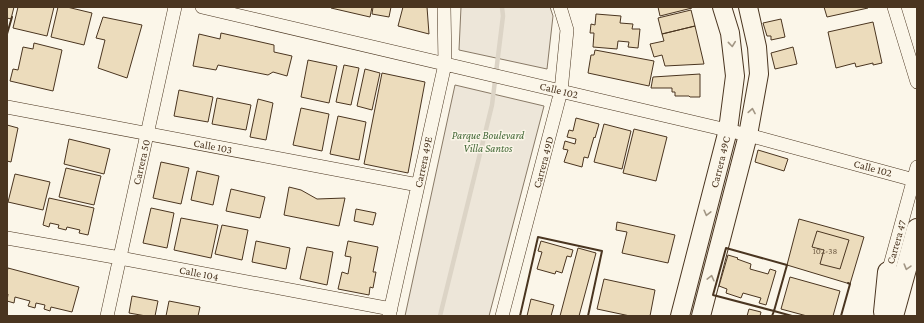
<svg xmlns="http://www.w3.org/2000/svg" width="924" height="323" font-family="'Crimson Pro',serif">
<rect width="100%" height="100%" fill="#fbf6e9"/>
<path fill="#ede6d9" stroke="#887966" d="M461 7H550L553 16 547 69 459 50Z
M455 85 544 106 489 316H405Z"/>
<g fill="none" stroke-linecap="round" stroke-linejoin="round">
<path stroke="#dcd4c6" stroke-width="4.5" d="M440 316 492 105 503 16 502 7"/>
</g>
<path fill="#ecdcbc" stroke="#4a3520" d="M7 7H14L11 19 7 18Z
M18 7H54L47 36 13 28Z
M58 7H67L92 13 84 45 51 37Z
M331 7H372L370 17 331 8Z
M373 7H391L389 17 372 14Z
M403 7H427L429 34 398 26Z
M658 7H692V8L660 16Z
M824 7H868V8L827 17Z
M691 10 695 26 662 34 658 18Z
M596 14 621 16 620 23 633 24 632 29H640L638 48 628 47 629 42 618 41 617 49 593 47 594 33H590L591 24 595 25Z
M103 17 142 25 127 78 98 68 105 40 96 38Z
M781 19 785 37 771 40V36H767L763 23Z
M873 22 882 63 873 65V63L856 67 855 63 836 68 828 32Z
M695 26 704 64 665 66 662 55 654 57 650 44 664 41 662 34Z
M221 33 274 45V52L292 56 287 76 273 72 268 75 218 65 216 70 193 66 199 34 220 39Z
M34 43 62 50 53 91 10 81 13 69 18 70 23 47 33 49Z
M793 47 797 64 775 69 771 53Z
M595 50 654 61 649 86 588 73 591 55H594Z
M308 60 337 66 329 103 301 97Z
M344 65 359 68 351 105 336 102Z
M365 69 380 73 372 110 357 106Z
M382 73 425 82 408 173 364 164Z
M700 74V97H690L689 96H675V92H672V88H651L653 77Z
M179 90 213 97 208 122 174 116Z
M217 98 251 105 246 130 212 124Z
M258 99 273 103 266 140 250 137Z
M301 108 329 114 322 151 293 145Z
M338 116 366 122 359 160 330 154Z
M576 118 599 124 595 138 594 137 588 158 584 157 582 167 564 162 568 150 563 149 565 141 575 144 576 139 567 137 569 130 573 131Z
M604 124 631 131 622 169 594 162Z
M7 125 18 128 11 162 7 161Z
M634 129 667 137 656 181 623 173Z
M69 139 110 149 104 174 64 164Z
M758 150 788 159 784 171 755 162Z
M161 162 189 168 181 204 153 198Z
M66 168 101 176 94 205 59 197Z
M197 171 219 176 213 205 191 200Z
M15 174 50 182 43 210 8 202Z
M289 187 301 190 317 199 345 198 339 226 284 215Z
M231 189 265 197 260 218 226 211Z
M49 198 94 208 88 235 79 233 80 230 67 227 66 230 58 228 59 225 50 223 49 227 43 225Z
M151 208 174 213 167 248 143 243Z
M356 209 376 213 373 225 354 221Z
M181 218 218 225 211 258 174 250Z
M799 219 864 237 850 284 787 265Z
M617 222 675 235 668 263 622 253 627 232 616 230Z
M222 225 248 230 242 260 215 254Z
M817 231 849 240 840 269 820 264 824 250 812 247Z
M256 241 290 248 286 269 252 262Z
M348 241 378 247 373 272H376L373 288 370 287 369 295 338 289 342 272 348 274 351 257 345 256Z
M541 241 573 250 571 257 567 256 562 273 556 271 555 274 537 269 542 252 538 251Z
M307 247 333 252 327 285 300 279Z
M578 248 596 253 579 316H560Z
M728 255 738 258 737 259 751 264 750 269 768 274 770 269 776 271 766 305 759 303 761 298 743 293 741 298 726 293 727 289 719 286Z
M8 268 79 287 72 312 51 307 50 311 44 309 45 305 36 303 35 308 28 306 30 301 15 297 14 303 7 301 8 294H7V272Z
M790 277 840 291 833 316H807L781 309Z
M604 279 655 290 650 316H630L597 309Z
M132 296 158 301 155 316H146L129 313Z
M531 299 554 305 551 316H527Z
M169 301 200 307 198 316H166Z
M749 309 761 312 760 316H747Z"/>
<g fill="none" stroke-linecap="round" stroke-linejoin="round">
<defs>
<path id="street" d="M202 7 748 135 914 180
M894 7 917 82
M7 107 418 185
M7 238 120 258 391 309
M886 280 917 167
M107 316 175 7
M389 316 445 64 444 7
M502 316 561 91 567 30 560 7"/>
<path id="secondary" d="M680 316 728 130 735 76 730 33 722 7
M701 316 748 135 759 74 757 47 748 7"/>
<path id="primary" d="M884 312 888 272
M893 316 917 229"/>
</defs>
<use href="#street" stroke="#4a3520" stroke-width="14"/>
<use href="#secondary" stroke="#4a3520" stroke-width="20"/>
<use href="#primary" stroke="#4a3520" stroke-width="22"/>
<use href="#street" stroke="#fbf6e9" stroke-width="13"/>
<use href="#secondary" stroke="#fbf6e9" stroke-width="18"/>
<use href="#primary" stroke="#fbf6e9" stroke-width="20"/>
<path stroke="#4a3520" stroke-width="2" d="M7 34 12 17
M726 248 787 265 774 311 713 295Z
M774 310V311L792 316
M520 316 538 237 602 251 588 316
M772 316 774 311H775
M841 316 850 284 848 283"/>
</g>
<defs><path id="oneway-chevron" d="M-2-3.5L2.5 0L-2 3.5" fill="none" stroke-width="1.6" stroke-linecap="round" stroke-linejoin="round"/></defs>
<g stroke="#a29684">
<use href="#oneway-chevron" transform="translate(732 44) rotate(84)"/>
<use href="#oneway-chevron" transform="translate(752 111) rotate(-80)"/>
<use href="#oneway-chevron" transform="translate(707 213) rotate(104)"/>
<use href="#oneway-chevron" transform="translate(907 267) rotate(106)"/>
<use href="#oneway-chevron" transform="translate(711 278) rotate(-76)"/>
</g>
<g text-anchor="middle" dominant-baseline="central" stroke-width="3" stroke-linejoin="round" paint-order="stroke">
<g font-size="9" fill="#725f47">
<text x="825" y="251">102-38</text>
</g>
<g font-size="11" fill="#4a3520" stroke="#fbf6e9">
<text transform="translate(559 90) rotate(14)">Calle 102</text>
<text transform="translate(213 146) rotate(11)">Calle 103</text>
<text transform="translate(141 162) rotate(-77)">Carrera 50</text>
<text transform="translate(423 162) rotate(-78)">Carrera 49E</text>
<text transform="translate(543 162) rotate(-75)">Carrera 49D</text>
<text transform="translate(720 162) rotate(-76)">Carrera 49C</text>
<text transform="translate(873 168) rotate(15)">Calle 102</text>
<text transform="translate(896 242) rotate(-74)">Carrera 47</text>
<text transform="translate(199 273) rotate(11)">Calle 104</text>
</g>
<g font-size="11" font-style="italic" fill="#436837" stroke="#fbf6e9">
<text x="488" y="135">Parque Boulevard<tspan x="488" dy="13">Villa Santos</tspan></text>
</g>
</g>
<rect width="924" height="323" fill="none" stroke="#4a3520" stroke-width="16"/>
</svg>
